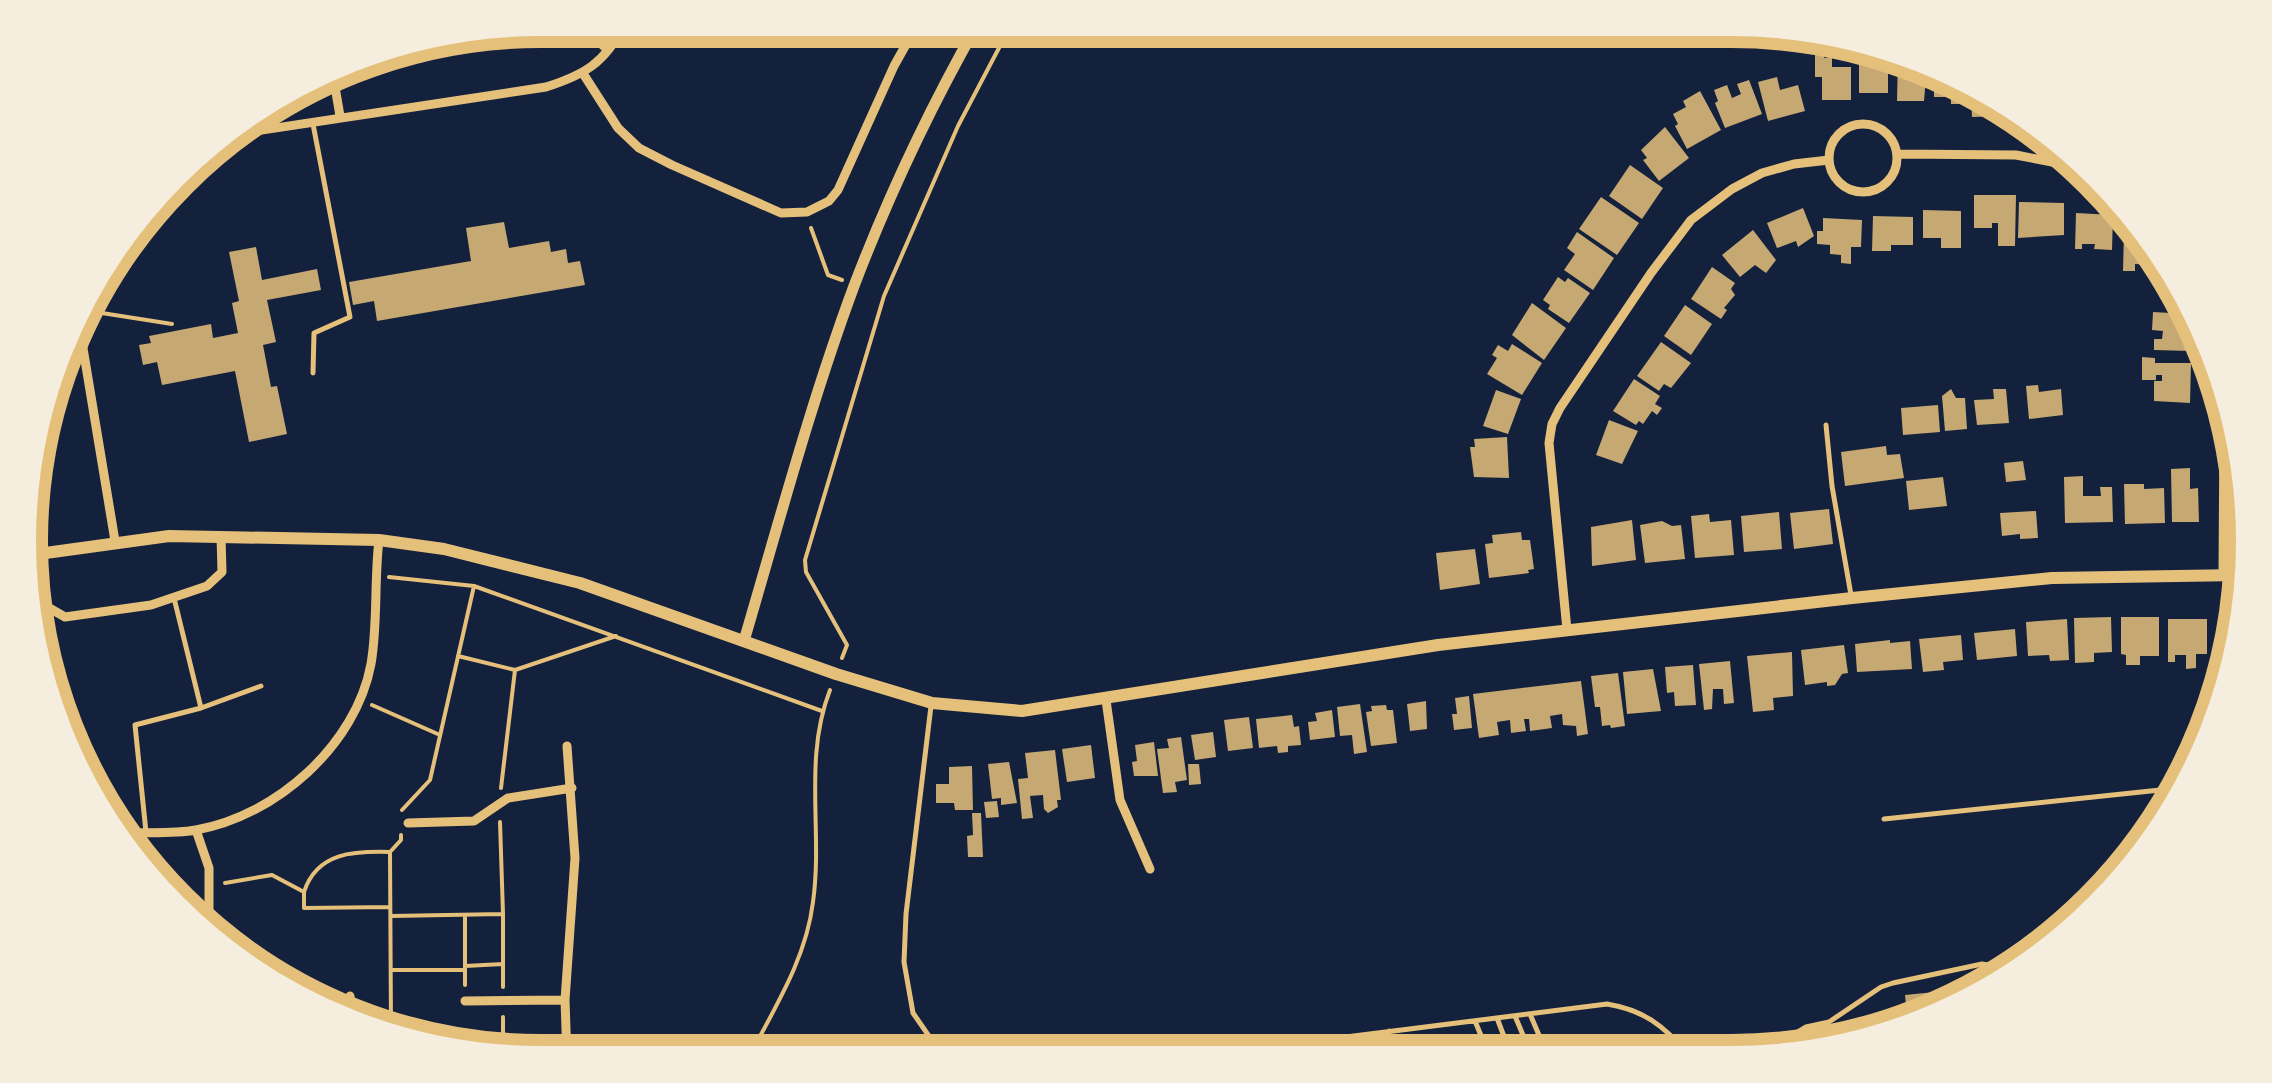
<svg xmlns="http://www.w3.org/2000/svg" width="2272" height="1083" font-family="Inter,sans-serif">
<rect width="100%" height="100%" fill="#14213d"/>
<path fill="#c6a872" d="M1815 51H1824V58L1832 57V67H1851V100H1822V77H1815Z
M1898 58 1915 62V65L1927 64 1924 101H1897Z
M1859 63H1888V93H1859Z
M1934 68 1964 88V104H1951V97H1934Z
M1777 77 1780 90 1798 85 1805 111 1768 121 1758 82Z
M1749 80 1762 114 1725 128 1715 103 1718 101 1714 90 1727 85 1732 98 1741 94 1737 84Z
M1700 91 1721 130 1687 149 1675 126 1678 124 1673 114 1686 107 1683 101Z
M1971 93 1990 106 2006 116 1972 117Z
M1665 127 1689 158 1659 181 1643 160 1647 158 1641 150Z
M1630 165 1663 188 1642 219 1609 196Z
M1974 195H2016L2015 246H1998V223H1992V228H1974Z
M1601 197 1639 223 1617 255 1579 229Z
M2019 202 2064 203V235L2018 238Z
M1803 208 1814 236 1798 247 1796 241 1777 248 1767 223Z
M1923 210 1961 211V248H1941V238H1923Z
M2076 213 2113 215 2112 250 2094 249 2095 244H2082V249H2075Z
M1873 216 1913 217V245H1891V251H1872Z
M1823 218 1862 220 1861 247H1851V264L1841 263V255L1830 254V245L1817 244V231H1823Z
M504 222 509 248 549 241 551 252 566 249 568 263 580 261 585 285 377 321 374 301 353 305 349 282 471 261 466 228Z
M1753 230 1776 260 1766 273 1755 265 1740 277 1722 255Z
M1577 232 1614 258 1593 290 1564 270 1575 254 1567 248Z
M2124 232H2133L2159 272H2152L2153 265 2135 264V271H2123Z
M256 247 262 280 317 269 321 290 267 300 276 342 263 345 271 387 277 386 287 434 249 442 235 371 162 385 157 362 143 365 139 345 151 343 149 336 211 324 213 338 238 333 232 303 239 301 229 252Z
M1712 267 1735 283 1731 289 1735 295 1724 308 1727 310 1721 319 1691 299Z
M1558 277 1565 282 1568 278 1590 293 1569 323 1548 309 1550 305 1543 300Z
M1532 303 1566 328 1544 360 1512 335Z
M1685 305 1712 324 1691 355 1664 336Z
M2153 312 2187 314 2191 319 2190 351 2154 350V339H2162L2163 331 2152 330Z
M1661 342 1691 363 1671 388 1664 384 1659 391 1637 376Z
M1512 344 1542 363 1522 395 1487 374 1497 358 1492 355 1498 345 1508 351Z
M2142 357 2155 358V363H2191L2190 403 2154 401V381H2162V375H2156V380H2142Z
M1634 379 1660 396 1655 404 1662 408 1657 415 1652 411 1643 424 1639 421 1636 425 1613 411Z
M2038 385 2039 392 2061 389 2063 415 2029 419 2026 386Z
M1951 389 1956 398H1965L1967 429 1945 431 1942 396Z
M1993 389H2006L2009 423 1977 425 1974 400 1994 399Z
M1496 390 1521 399 1508 434 1483 426Z
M1938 405 1940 432 1903 435 1901 408Z
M1609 420 1638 431 1622 464 1596 455Z
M1507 437 1509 478 1474 477 1470 447H1475L1474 439Z
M1886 446 1887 455 1900 454 1904 478 1845 486 1841 452Z
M2023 461 2026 480 2006 482 2004 463Z
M2190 468V489L2198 488 2199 522H2172L2171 469Z
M2083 476V496H2101L2100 487H2112L2113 522 2065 523 2064 477Z
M1943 477 1947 506 1909 510 1906 481Z
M2124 484H2144V489L2164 488 2165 523 2125 524Z
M1829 509 1833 544 1794 549 1790 513Z
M2036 511 2038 538 2020 539V534L2002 536 2000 513Z
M1779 512 1782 549 1744 552 1741 516Z
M1709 514 1710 522 1731 520 1734 555 1695 558 1691 516Z
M1632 520 1636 560 1592 566 1591 527Z
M1662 521 1672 526 1681 525 1685 559 1645 563 1640 525Z
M1521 532 1522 540H1530L1534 569 1528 570 1529 573 1489 578 1485 544 1493 543 1492 535Z
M1475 549 1480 584 1440 590 1436 553Z
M2111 617 2112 652 2094 653V662L2075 663 2074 618Z
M2121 617H2159V656H2140V665H2126V655L2121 654Z
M2067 619 2069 660 2050 661 2049 655 2028 656 2026 622Z
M2168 619H2207V654H2196V668L2186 669V655H2175V662H2168Z
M2219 621H2231L2225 653H2219Z
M2015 629 2017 656 1977 660 1974 633Z
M1961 635 1963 660 1943 662 1944 670 1923 672 1919 639Z
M1890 640V643L1910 641 1912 669 1857 672 1855 644Z
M1844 645 1848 673 1842 674 1835 685 1827 686V682L1805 685 1801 650Z
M1792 652 1793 696 1773 698 1774 710 1753 712 1747 656Z
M1730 661 1734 703 1724 704 1723 689H1713L1712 709 1704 710 1699 664Z
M1693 665 1696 705 1675 706 1674 692 1667 693 1665 667Z
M1653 669 1661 711 1627 714 1623 672Z
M1618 673 1625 726 1611 728 1610 725 1602 726 1600 707H1595L1591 676Z
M1581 681 1588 734 1577 736 1576 726 1563 725 1562 714 1550 716 1552 728 1530 731 1529 719H1524L1526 731 1511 733 1510 720 1497 722 1499 735 1479 738 1473 694Z
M1469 696 1472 728 1454 730 1452 714H1457L1455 698Z
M1426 701 1427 729 1410 731 1407 704Z
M1360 704 1367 752 1354 754 1352 735 1340 736 1337 707Z
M1386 705 1387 710H1393L1397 743 1371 746 1366 712 1372 711 1371 706Z
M1332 710 1335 737 1310 740 1308 722 1317 721 1315 713Z
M1292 715 1294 727 1299 726 1301 745 1288 746V752L1278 753 1277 746 1259 748 1256 719Z
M1249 717 1253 748 1228 751 1224 720Z
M1213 732 1216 757 1195 760 1191 735Z
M1181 737 1187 780 1175 782 1177 792 1163 793 1157 749 1169 748 1167 739Z
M1154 742 1158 776H1134L1132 762 1137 761 1135 745Z
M1091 745 1095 778 1067 782 1062 749Z
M1055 750 1061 800H1057L1058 807 1048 813 1044 809 1043 795 1030 796 1033 818 1022 819 1018 779 1028 778 1025 753Z
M1009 762 1017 803 1001 805V798L992 799 988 764Z
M1188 764H1199L1201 784 1189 785Z
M972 766 973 810H955L954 803H936V784H949V767Z
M997 801 999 817 986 818 984 802Z
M972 813H981L983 857H968L967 836 973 835Z
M1983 987 1948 1007 1936 1008 1937 1014 1929 1018 1908 1024 1905 995Z"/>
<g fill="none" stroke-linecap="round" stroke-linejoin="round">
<path stroke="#e5c07b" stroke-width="4" d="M811 228 828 275 842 280
M89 311 172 324
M389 577 474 586 822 711
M458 656 515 670
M842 658 847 645 806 572 805 560 884 296 958 126 1011 25
M372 705 440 735
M501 788 515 670 616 636
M402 810 430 780 474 586
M500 822 503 914
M225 883 272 875 304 892V908L390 907
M304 892C317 852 354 851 390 852
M465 915V985
M391 916 503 914V987
M465 966 503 964
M391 970H465
M503 1017V1050
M391 1028 390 852 401 840V835
M749 1057C775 1007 806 959 813 902 823 831 803 759 830 690"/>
<path stroke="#e5c07b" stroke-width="5" d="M577 25 606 51
M313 373 314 333 350 317 313 124
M1826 425 1832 486 1851 595
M174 598 201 708 261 686
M931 706 906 914 904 962 913 1013 940 1052 947 1057
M1884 819 2179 788
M146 832 135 725 201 708
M1530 1014 1547 1054
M1515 1016 1531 1054
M1497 1018 1511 1055
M1475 1021 1489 1055
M1389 1031 1399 1055
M1318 1040 1319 1055
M1790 1054 1793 1035 1806 1027 1829 1022 1881 987 1893 983 1982 964 2014 969
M1196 1056 1607 1004C1644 1010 1664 1026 1688 1054"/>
<path stroke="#e5c07b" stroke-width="9" d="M333 75 340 116
M584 75 618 128 639 148 672 165 781 213 807 212 829 201 838 190 894 66 917 25
M1829 158a34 34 0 1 1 68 0a34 34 0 1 1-68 0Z
M223 136 546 87C584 75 605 63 624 25
M1898 154 2016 155 2083 168
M79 324 115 541
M2223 574 2224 423
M30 597 65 617 151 605 207 586 222 572 221 536
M1567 630 1549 443 1552 424 1560 408 1651 273 1691 220 1732 189 1762 173 1794 164 1829 160
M1106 700 1120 800 1150 869
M408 823 474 821 508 798 572 788
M196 830 209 868V935
M127 833C149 832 174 834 196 830 276 816 356 745 371 664 378 624 374 581 379 540
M350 996 351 1020
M465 1001 565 1000
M567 1058 565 1000 575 858 567 746"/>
<path stroke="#e5c07b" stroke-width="11" d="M744 641C779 522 811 402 854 286 888 197 930 108 977 25"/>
<path stroke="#e5c07b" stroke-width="12" d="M31 555 169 536 379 540 444 549 580 583 836 674 932 703 1022 711 1438 645 1852 598 2052 578 2240 575"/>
</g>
<path d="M0 0H2272V1083H0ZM541 42H1731A499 499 0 0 1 2230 541V541A499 499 0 0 1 1731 1040H541A499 499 0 0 1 42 541V541A499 499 0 0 1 541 42Z" fill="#f5edde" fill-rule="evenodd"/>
<path fill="none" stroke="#e5c07b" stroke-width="12" d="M541 42H1731A499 499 0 0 1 2230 541V541A499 499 0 0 1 1731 1040H541A499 499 0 0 1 42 541V541A499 499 0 0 1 541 42Z"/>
</svg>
